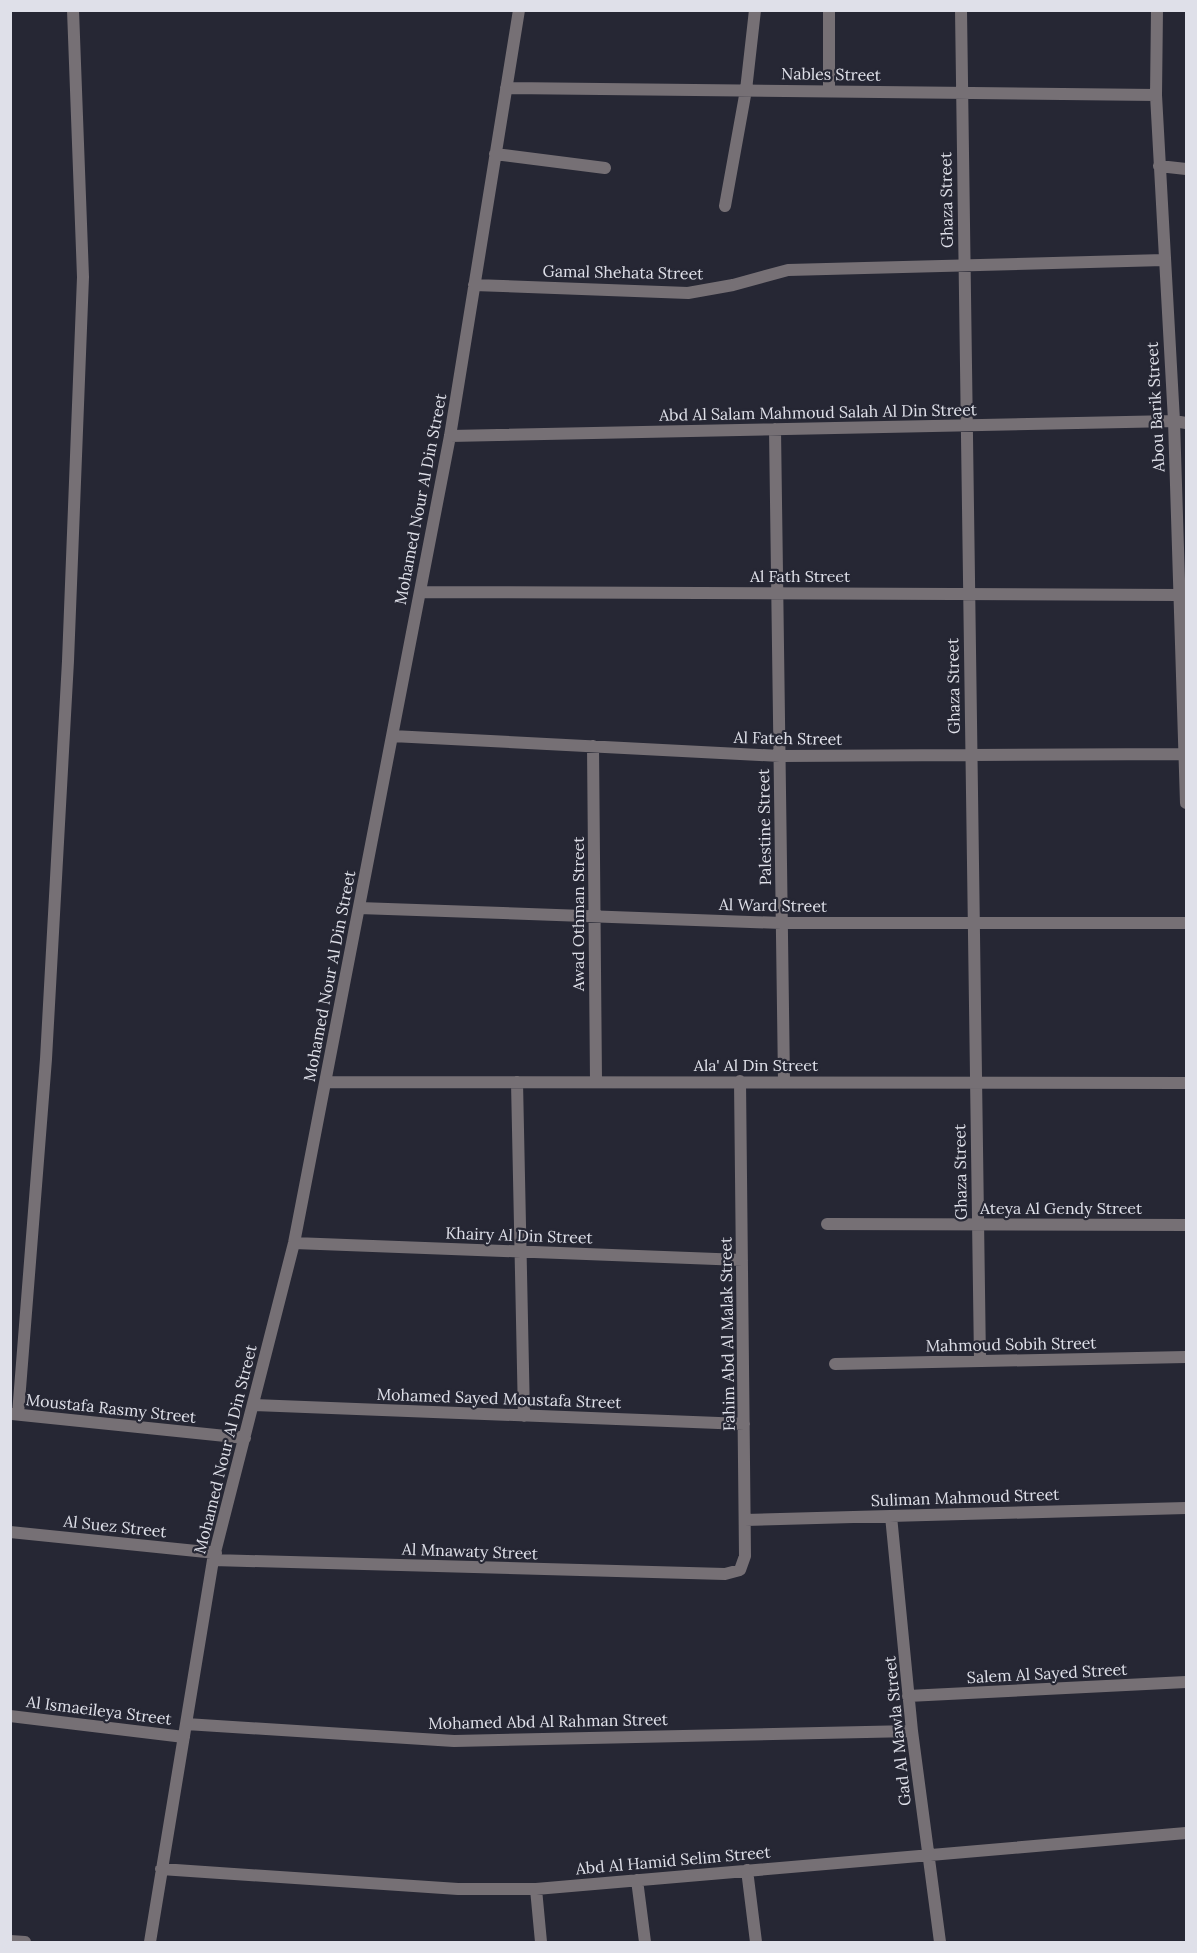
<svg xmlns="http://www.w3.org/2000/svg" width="1197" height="1953" font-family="Lora,serif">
<rect width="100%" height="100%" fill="#262734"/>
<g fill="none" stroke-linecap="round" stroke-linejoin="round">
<path stroke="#767075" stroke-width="12" d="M961 10 980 1361
M1157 10 1156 95 1174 421 1186 803
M506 88 1156 95
M829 91V10
M495 154 605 168
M1159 166 1186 169
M725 206 746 90 755 10
M474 285 688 293 733 285 788 270 1164 260
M775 429 784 1081
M450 436 1174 421 1186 423
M420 592 1179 595
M392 736 780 756 1184 754
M593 746 596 1081
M359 908 781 923H1186
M325 1082 1186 1083
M517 1082 524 1416
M827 1224 1186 1225
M294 1243 742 1260
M835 1364 1186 1357
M253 1405 744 1424
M12 1414 245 1438
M18 1414 46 1059 68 661 83 277 73 10
M891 1516 912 1731 940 1942
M745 1520 1186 1508
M10 1532 216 1553
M213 1560 725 1574 740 1570 745 1556 740 1081
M908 1696 1186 1682
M10 1716 184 1737
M186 1724 454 1741 912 1731
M161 1869 458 1889H536L1186 1833
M747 1870 756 1942
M637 1880 645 1942
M536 1889 541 1942
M10 1941 25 1942
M150 1942 213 1560 294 1243 450 436 519 10"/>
</g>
<g text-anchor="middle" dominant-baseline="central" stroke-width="4.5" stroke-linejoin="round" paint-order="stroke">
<g font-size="16" fill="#dfe0e9" stroke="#262734">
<text transform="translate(831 74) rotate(1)">Nables Street</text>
<text transform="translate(946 200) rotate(-91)">Ghaza Street</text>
<text transform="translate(623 272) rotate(1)">Gamal Shehata Street</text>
<text transform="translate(1155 407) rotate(-93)">Abou Barik Street</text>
<text transform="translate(818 412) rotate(-1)">Abd Al Salam Mahmoud Salah Al Din Street</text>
<text transform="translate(420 499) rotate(-79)">Mohamed Nour Al Din Street</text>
<text x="800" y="576">Al Fath Street</text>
<text transform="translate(953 686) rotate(-91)">Ghaza Street</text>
<text transform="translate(788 738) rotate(1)">Al Fateh Street</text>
<text transform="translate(764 827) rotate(-91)">Palestine Street</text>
<text transform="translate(773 905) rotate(1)">Al Ward Street</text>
<text transform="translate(578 914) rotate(-90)">Awad Othman Street</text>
<text transform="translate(329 976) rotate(-79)">Mohamed Nour Al Din Street</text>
<text x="756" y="1065">Ala' Al Din Street</text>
<text transform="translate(960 1172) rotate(-91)">Ghaza Street</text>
<text x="1061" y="1208">Ateya Al Gendy Street</text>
<text transform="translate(519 1235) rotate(2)">Khairy Al Din Street</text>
<text transform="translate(727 1334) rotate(-91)">Fahim Abd Al Malak Street</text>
<text transform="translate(1011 1344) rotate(-1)">Mahmoud Sobih Street</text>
<text transform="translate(499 1398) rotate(2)">Mohamed Sayed Moustafa Street</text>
<text transform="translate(111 1408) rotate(6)">Moustafa Rasmy Street</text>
<text transform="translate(225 1449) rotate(-76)">Mohamed Nour Al Din Street</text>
<text transform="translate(965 1497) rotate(-2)">Suliman Mahmoud Street</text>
<text transform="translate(115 1526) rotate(6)">Al Suez Street</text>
<text transform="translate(470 1551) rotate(2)">Al Mnawaty Street</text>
<text transform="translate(1047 1673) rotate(-3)">Salem Al Sayed Street</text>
<text transform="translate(99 1710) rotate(7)">Al Ismaeileya Street</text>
<text transform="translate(548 1721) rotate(-1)">Mohamed Abd Al Rahman Street</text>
<text transform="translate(897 1731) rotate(-96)">Gad Al Mawla Street</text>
<text transform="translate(673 1860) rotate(-5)">Abd Al Hamid Selim Street</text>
</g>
</g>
<rect width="1197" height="1953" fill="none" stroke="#dfe0e9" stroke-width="24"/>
</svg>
